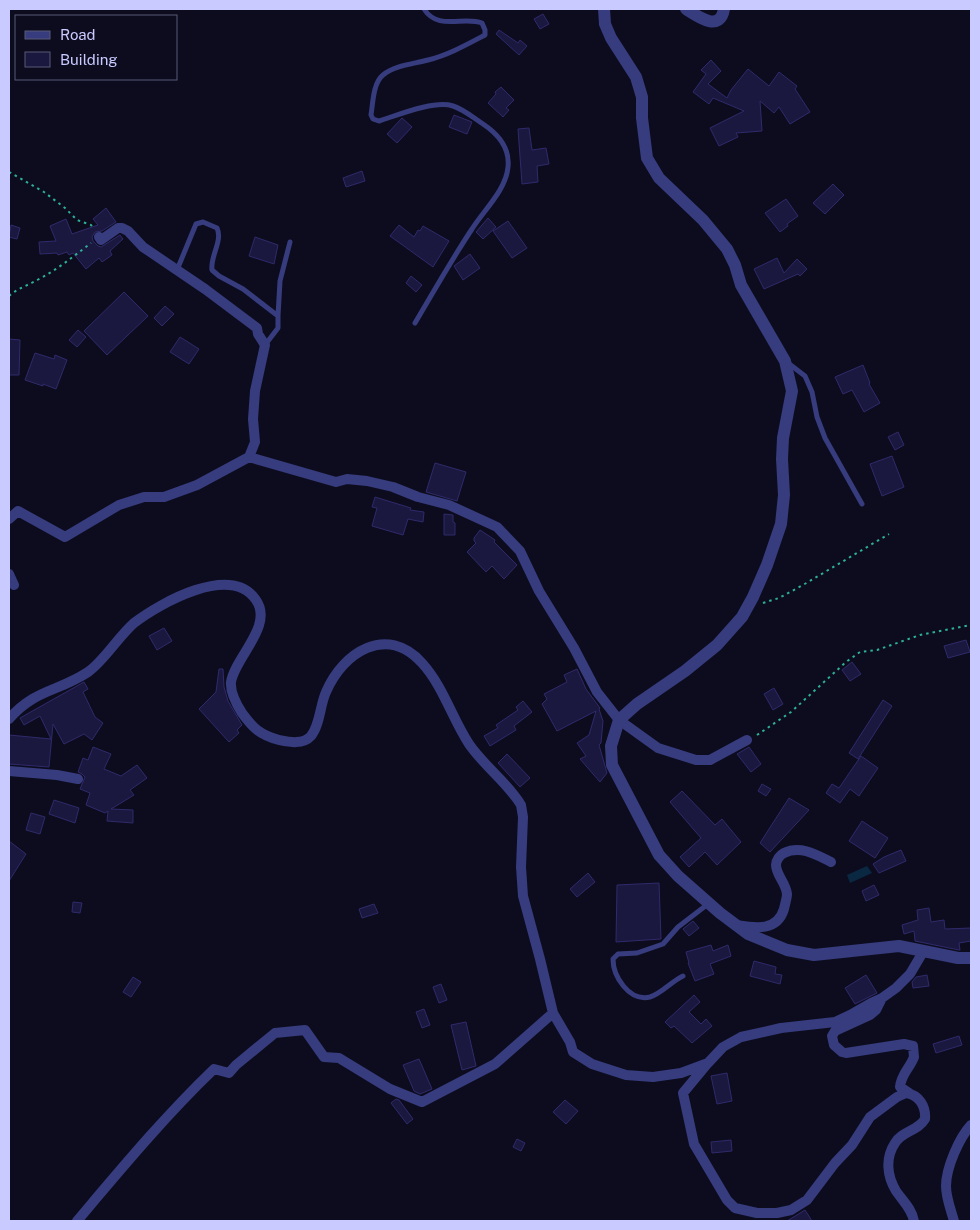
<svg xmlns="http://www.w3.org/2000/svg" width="980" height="1230" font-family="'Public Sans',sans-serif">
<rect width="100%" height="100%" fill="#0d0c1e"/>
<path fill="#0b2843" d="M867 866 872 873 850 883 847 875Z"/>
<path fill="#1b183f" stroke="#2f2a6b" d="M543 14 549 24 540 29 534 19Z
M499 30 518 43 520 40 527 46 519 55 496 34Z
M711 60 721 71 708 84 727 98 731 90 748 69 769 86 779 72 797 86 795 89 810 112 790 124 779 107 774 113 760 101 762 131 736 133 738 137 719 146 710 128 744 111 713 98 709 104 693 92 706 74 701 70Z
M501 87 514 100 506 108 509 110 503 117 488 103 496 94 495 92Z
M454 115 472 122 467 134 449 127Z
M402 118 412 127 397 143 387 134Z
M529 128 532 150 546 148 549 164 537 166 538 182 522 184 518 129Z
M362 171 365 181 346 187 343 178Z
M833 184 844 195 825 214 813 203Z
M786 199 798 216 787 224 788 226 780 232 765 213Z
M106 208 116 222 102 231 95 232 92 237 93 241 98 246 101 247 120 235 123 239 110 251 112 255 102 262 99 258 86 269 73 253 69 255 67 252 58 255 57 253 40 254 39 242 56 241 50 226 66 219 72 234 98 225 93 219Z
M488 218 496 227 483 239 476 232Z
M508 221 527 248 512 258 493 231Z
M11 225 20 228 17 239 9 237Z
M399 225 414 237 418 230 420 231 423 226 449 241 433 267 390 236Z
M255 237 278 245 274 264 249 256Z
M470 254 480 268 463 280 454 266Z
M777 258 784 273 797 259 807 269 800 276 798 274 764 289 754 269Z
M411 276 422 285 416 292 406 283Z
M124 292 148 316 107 355 84 331Z
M165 306 174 314 162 326 154 318Z
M78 330 86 337 77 347 69 340Z
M180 337 199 349 189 364 170 352Z
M9 339 20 340 19 375H9Z
M35 353 54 359 55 355 67 360 56 389 43 384V386L25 380Z
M863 365 870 383 869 384 880 403 864 412 852 390 843 394 835 377Z
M898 432 904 445 895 450 888 437Z
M892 456 904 487 882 496 870 464Z
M435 463 466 472 457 501 426 492Z
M375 497 411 508 410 510 424 512 423 522 408 519 403 535 372 526 377 508 372 507Z
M444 514 453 515V522L455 523V535H444Z
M480 530 495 540 494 542 517 565 504 579 492 566 486 572 467 552 476 543 474 541V538Z
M164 628 172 641 157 650 149 636Z
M966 640 970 652 948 658 944 646Z
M852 662 861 674 850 681 842 670Z
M219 669H223L224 687 228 701 242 725 237 730 239 733 229 742 199 709 216 692Z
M577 669 586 689 600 708 599 709 603 721 601 743 599 745 607 773 600 782 580 759 586 756 577 743 589 735 596 711 557 731 542 704 547 699 544 694 567 682 564 675Z
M84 682 88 689 83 692 95 717 103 723 92 740 84 734 64 744 53 724 49 767 9 764V735L51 739 40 716 24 725 20 718Z
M774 688 783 704 773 710 764 694Z
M883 700 892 706 858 759 849 753Z
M523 701 532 712 514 726 516 730 490 746 484 736 498 728 496 725 518 710 516 707Z
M93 747 111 754 104 769 121 776 137 765 147 778 130 790 134 795 111 809 133 810V823L107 821 108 811 105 813 86 805 90 793 80 789 85 777 82 774 78 772 83 758 88 760Z
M749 747 761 764 751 772 737 754Z
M507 754 530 778 520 787 498 763Z
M861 756 878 768 859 796 850 789 840 803 826 793 832 784 839 788Z
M762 784 771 789 766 796 758 791Z
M682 791 715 825 722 819 741 842 717 865 705 852 689 867 680 857 701 838 670 802Z
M789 798 809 810 770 852 760 843Z
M54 800 79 808 75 823 49 814Z
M31 813 45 817 40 834 26 830Z
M862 821 888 838 875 858 849 841Z
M9 841 26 854 9 881Z
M901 850 906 861 879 873 873 864 884 857Z
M588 873 595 882 577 897 570 889Z
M659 883 661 939 616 942 617 885Z
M874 885 879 895 866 901 862 891Z
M73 902 82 903 80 913 72 912Z
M374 904 378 913 362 918 359 909Z
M929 908 931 922 944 920 945 929 971 928V941L959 943 960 950H959L915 941 914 931 904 934 902 925 918 920 917 910Z
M693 921 699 928 689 936 683 929Z
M711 945 713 951 728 945 731 956 710 964 714 974 695 981 688 963H689L686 952Z
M754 961 776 967 775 974 782 975 780 984 750 976Z
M866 975 877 993 855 1004 845 988Z
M927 975 929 986 913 988 912 982 916 977Z
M133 977 141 982 131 997 123 992Z
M441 984 447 1000 439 1003 433 987Z
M694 995 700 1002 689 1012 701 1024 706 1019 712 1026 692 1043 674 1026 671 1028 665 1022Z
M424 1009 430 1025 422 1028 416 1012Z
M466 1022 476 1066 462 1070 451 1025Z
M959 1036 962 1045 936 1053 933 1044Z
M419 1059 432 1089 420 1094 414 1091 403 1065Z
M727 1073 732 1101 717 1104 711 1076Z
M396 1099 399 1100 413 1119 407 1124 391 1103Z
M565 1100 578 1111 566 1124 553 1112Z
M517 1139 525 1143 521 1151 513 1147Z
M731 1140 732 1151 712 1153 711 1142Z
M805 1210 812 1221H787Z"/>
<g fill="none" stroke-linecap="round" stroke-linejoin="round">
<path stroke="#2cb098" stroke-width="2" stroke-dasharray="2.5 4" stroke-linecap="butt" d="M9 172 44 192 65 208 77 220 91 225 93 228
M9 296C18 288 29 285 39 279 58 269 74 256 91 243
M763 603 779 598 803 585 889 534
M757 735 791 712 846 662 860 652 877 650 920 635 971 625"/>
<path stroke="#363c7e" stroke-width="5" d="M177 270 196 224 203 222 217 228C223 241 210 256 212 270L219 276 243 289 278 316V328L265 345
M278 316 280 281 290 242
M415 323C434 291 452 259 472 229 484 210 506 190 508 167 510 148 498 134 483 124 474 118 463 109 453 106 434 100 398 115 379 121L373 119 371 115C373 103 373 83 383 75 395 65 414 64 428 60 448 55 466 45 485 35V30L482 23C463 16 438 31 424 9
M788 363 805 376 812 392 817 417 825 438 862 504
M683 976C672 981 661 994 650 997 629 1002 613 976 613 959L618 954 637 953 663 944 678 927 708 904"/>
<path stroke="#363c7e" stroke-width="10" d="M249 457 336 482 347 479 367 481 393 487 418 497 449 505 497 527 520 551 539 591 574 648 597 692 619 720 658 748 696 760H710L747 740
M9 519 18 511 65 537 119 505 144 497H164L197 485 249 457 255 442 253 419 255 391 265 345 258 334 257 328 205 289 143 247 128 231 122 228H118L101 240 99 237
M9 574 14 585
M9 719C35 689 58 692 88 672 104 661 118 637 134 623 160 603 231 563 256 600 274 626 235 657 231 682 230 692 237 705 242 713 253 728 260 735 279 740 289 742 303 745 311 736 320 725 320 705 326 692 343 652 387 624 422 663 443 686 452 718 469 744 484 766 507 782 521 805L523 817 521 867 523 896 540 959 553 1013 570 1042 573 1052 592 1064 626 1075 653 1077 681 1073 708 1063 723 1047 741 1037 781 1028 835 1022 850 1015 871 1003 882 998 896 988 910 974 923 952
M9 771 57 775 78 779
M736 925C755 928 777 932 784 909 785 904 787 898 787 894 786 883 776 875 776 865 776 860 780 855 784 853 801 845 817 855 831 862
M882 998 876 1010 870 1015 835 1031 832 1036 834 1045 842 1052 846 1053 904 1044 913 1046 914 1057C910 1068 901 1074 900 1087L909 1093
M707 1064 683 1093 694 1144 727 1200 735 1208 757 1213H777L791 1210 807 1200 835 1163 852 1145 870 1117 897 1097 906 1093C919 1095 926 1106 925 1119 918 1131 902 1131 895 1143 885 1158 887 1176 896 1191 903 1201 912 1209 914 1221
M77 1221C121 1169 165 1116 214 1069L229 1073 236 1065 275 1033 305 1030 324 1057 339 1058 390 1089 422 1102 495 1064 553 1013
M954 1221C951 1210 946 1198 946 1186 946 1168 959 1138 971 1125"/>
<path stroke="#363c7e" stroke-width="12" d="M604 9 605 24 611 38 636 77 642 97V118L647 158 659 178 703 220 727 249 735 265 741 285 785 361 792 391 783 438 782 459 784 495 781 524 767 565 753 597 742 617 717 645 685 671 637 704 619 720 611 746 612 765 659 855 678 876 720 913 748 934 787 950 814 955 899 946 958 958H971
M686 9C697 16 720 33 724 9"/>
</g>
<rect width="980" height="1230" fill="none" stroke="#c9caff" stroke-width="20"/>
<rect x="15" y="15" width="162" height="65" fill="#0d0c1e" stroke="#585878"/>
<rect x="25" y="31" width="25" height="8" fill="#363c7e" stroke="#585878"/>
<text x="60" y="40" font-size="15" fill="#c9caff">Road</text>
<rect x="25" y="52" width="25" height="15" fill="#1b183f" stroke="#585878"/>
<text x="60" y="65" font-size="15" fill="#c9caff">Building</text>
</svg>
